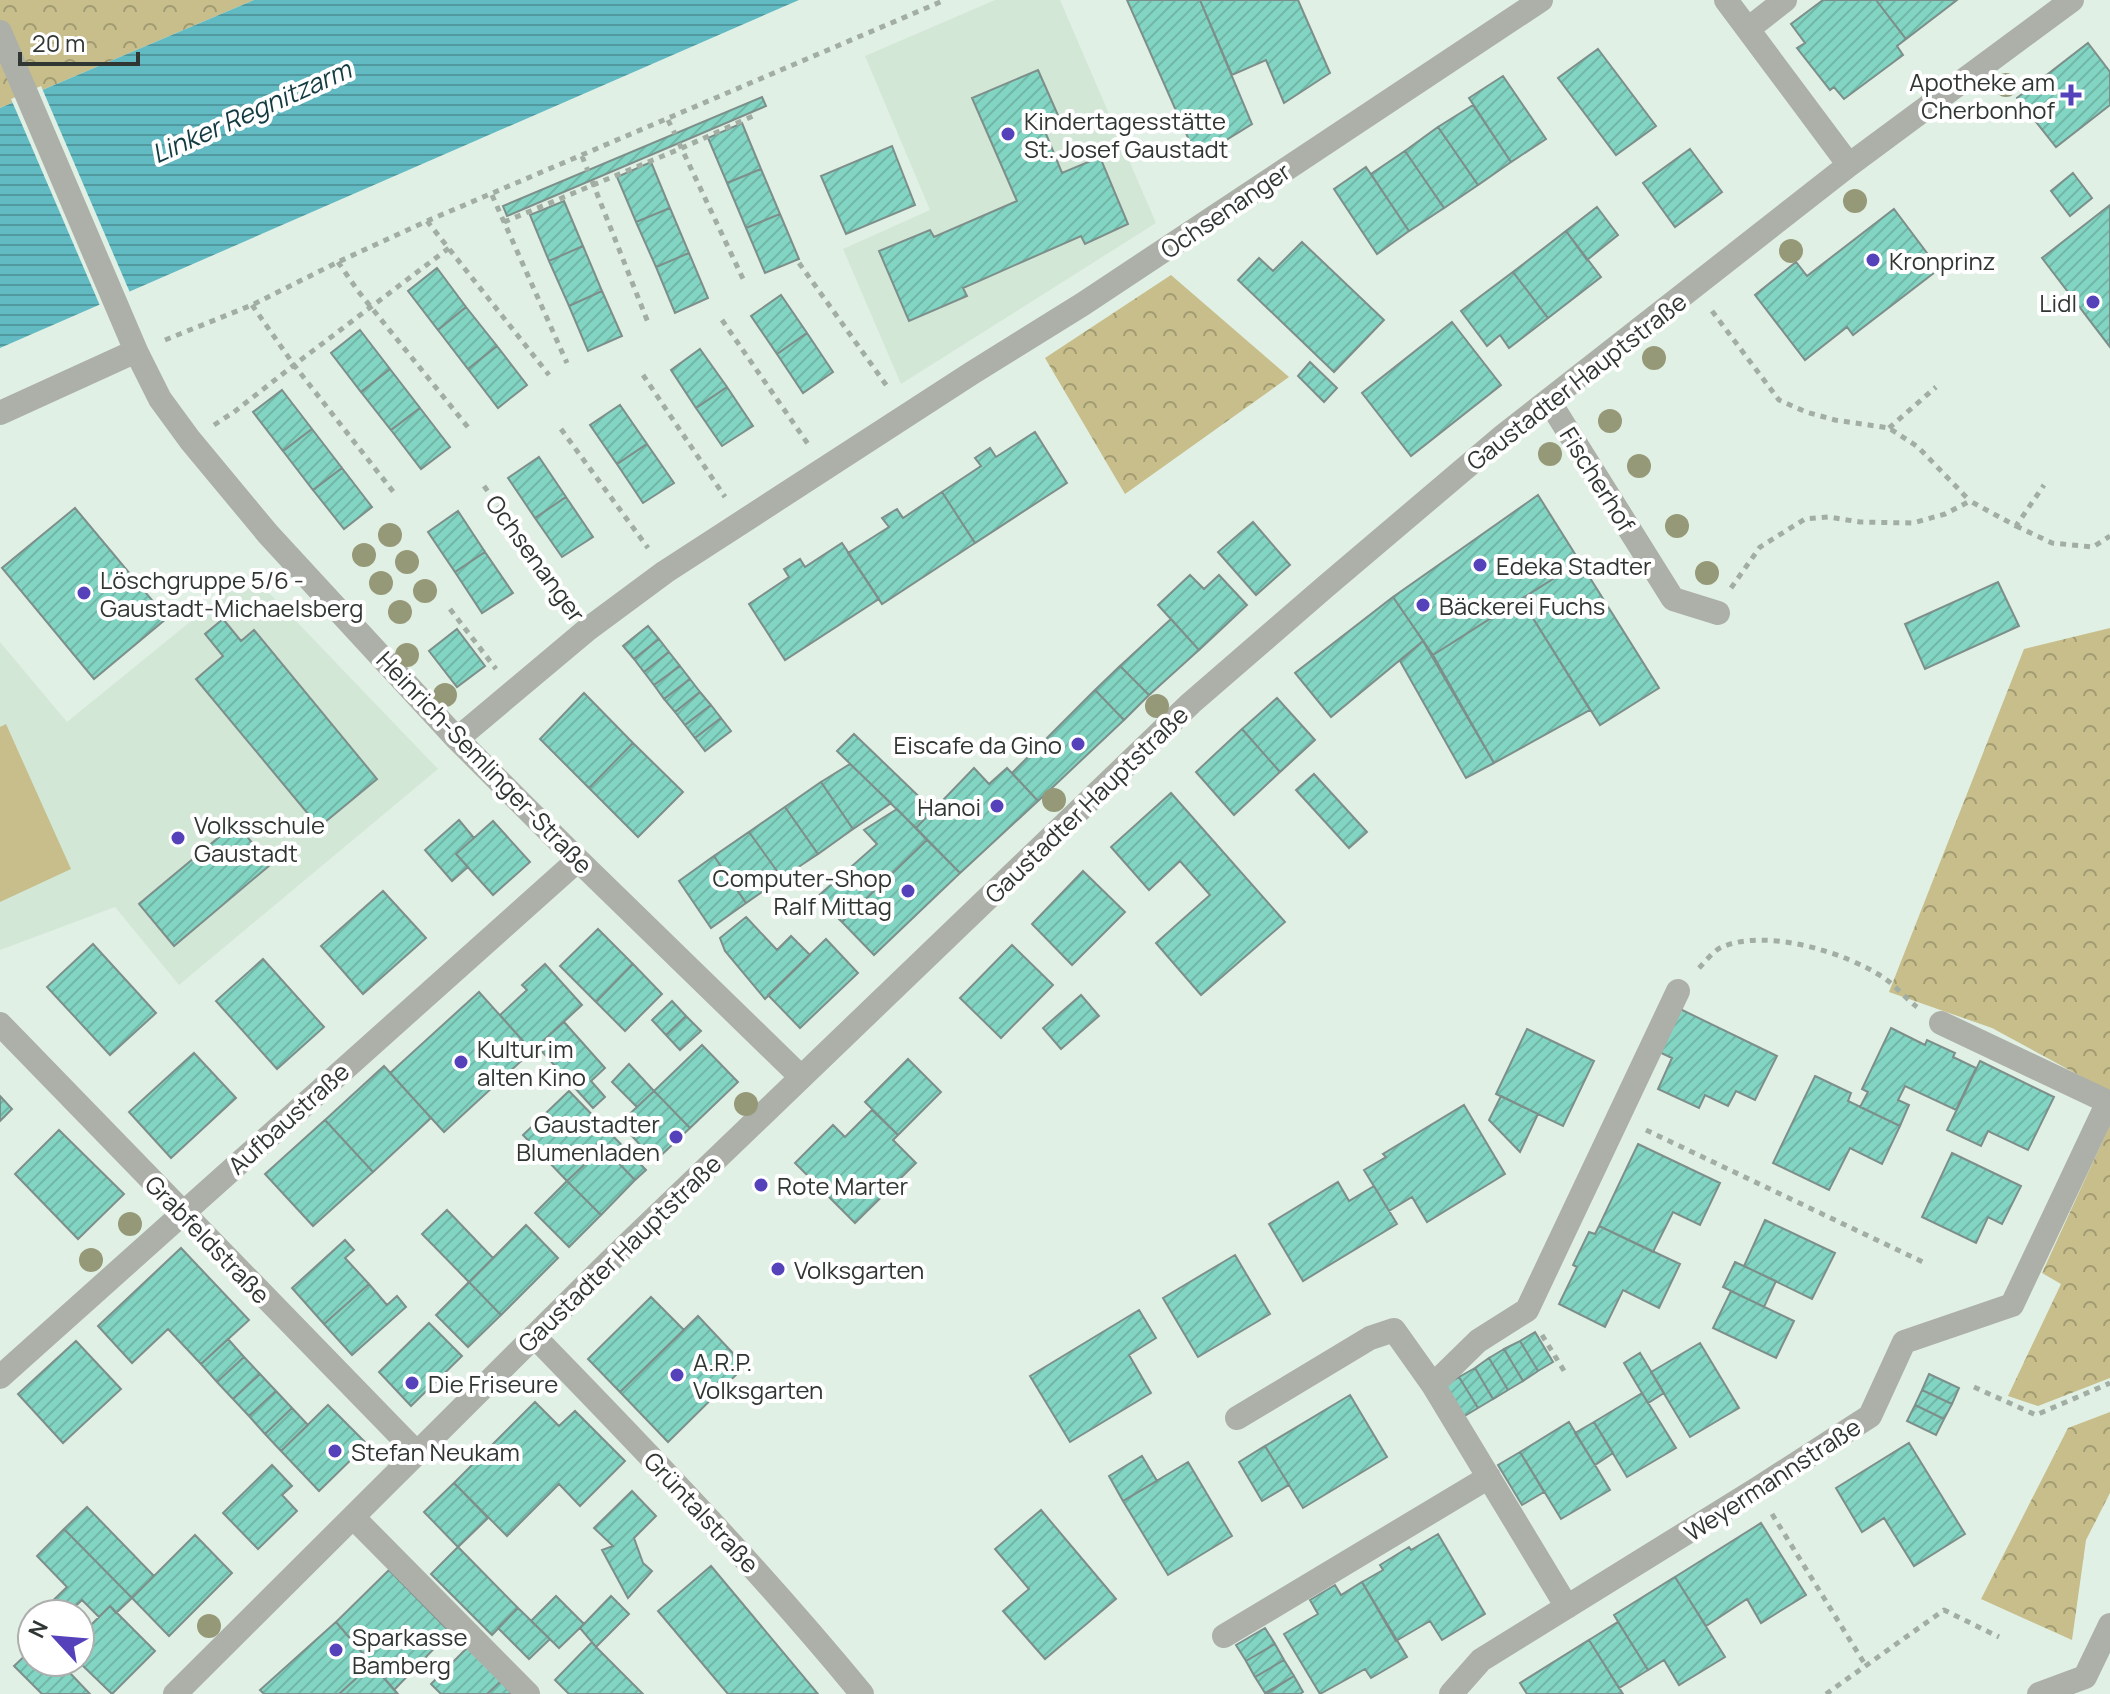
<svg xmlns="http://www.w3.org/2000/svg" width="2110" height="1694" font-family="Manrope,sans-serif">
<defs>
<pattern id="park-crowns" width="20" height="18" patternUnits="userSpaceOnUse" patternTransform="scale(2)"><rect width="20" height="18" fill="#c7be8b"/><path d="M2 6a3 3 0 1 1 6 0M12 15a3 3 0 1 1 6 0" fill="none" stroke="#a29b72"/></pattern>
<pattern id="water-rules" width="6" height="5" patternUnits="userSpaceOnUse" patternTransform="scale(2)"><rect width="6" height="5" fill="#62bac3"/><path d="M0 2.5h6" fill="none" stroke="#51989f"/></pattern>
<pattern id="building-hatch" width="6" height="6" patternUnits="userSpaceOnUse" patternTransform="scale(2)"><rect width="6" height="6" fill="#83d5c3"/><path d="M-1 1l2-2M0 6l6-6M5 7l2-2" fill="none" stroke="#71b7a8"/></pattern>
</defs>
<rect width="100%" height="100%" fill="#e1f0e4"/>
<path fill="#d2e7d6" d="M995 0H1060L1156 223 901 384 843 249 930 210 865 56Z
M250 573 438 769 179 985 115 907 0 950V642L67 722Z"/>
<path fill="#c7be8b" d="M6 724 71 869 0 902V727Z"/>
<path fill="url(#park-crowns)" d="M0 0H254L0 108Z
M1171 275 1289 377 1125 494 1045 358Z
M2110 628V1092L1992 1028 1889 992 2024 649Z
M2110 1125V1378L2038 1406 2008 1396 2061 1284 2042 1273Z
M2110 1412V1493L2086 1540 2072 1640 1981 1599 2068 1428Z"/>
<path fill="url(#water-rules)" d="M254 0H799L0 348V108Z"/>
<path fill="#e1f0e4" d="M41 86 131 295 101 308 11 99Z"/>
<path fill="url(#building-hatch)" stroke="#7d8f8a" stroke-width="2" d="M1127 0H1200L1252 124 1197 158Z
M1200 0H1298L1330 73 1284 103 1266 60 1232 75Z
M1823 0H1876L1906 39 1897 46 1903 55 1844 99 1834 87 1830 90 1797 48 1805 43 1791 24Z
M1876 0H1957L1906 39Z
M2088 43 2110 72V105L2056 147 2017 98Z
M1598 49 1656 126 1616 155 1558 78Z
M1038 70 1061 122 1044 129 1062 173 1100 157 1128 224 1085 244 1081 236 963 288 967 296 909 321 879 251 930 230 934 237 1017 201 972 98Z
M1503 76 1546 139 1511 162 1469 98Z
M762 97 766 106 507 216 503 206Z
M1473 105 1511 162 1478 185 1438 127Z
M742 123 761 169 727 183 708 138Z
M1438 127 1478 185 1444 208 1405 151Z
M892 146 915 205 846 234 821 176Z
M1690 149 1722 192 1675 227 1643 183Z
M1405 151 1444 208 1409 231 1371 174Z
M651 162 670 208 636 222 617 177Z
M1366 167 1409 231 1377 254 1334 189Z
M761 169 780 214 746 228 727 183Z
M2073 173 2092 198 2070 216 2051 191Z
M564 201 583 246 549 261 530 215Z
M2110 205V347L2042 258Z
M1597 207 1618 235 1587 260 1566 231Z
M670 208 689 253 656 267 636 222Z
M1894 209 1939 269 1853 335 1847 327 1805 360 1755 295 1796 262 1807 276Z
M780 214 799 259 765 273 746 228Z
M1566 231 1601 277 1548 318 1513 272Z
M1302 242 1384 320 1334 372 1238 280 1259 258 1273 271Z
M583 246 602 291 569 306 549 261Z
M689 253 708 298 675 313 656 267Z
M437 268 466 307 438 330 408 291Z
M1513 272 1548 318 1509 348 1500 335 1487 346 1461 311Z
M602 291 622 336 588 351 569 306Z
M781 295 807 333 777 354 751 316Z
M466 307 497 346 468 369 438 330Z
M1452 322 1501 385 1411 456 1362 393Z
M360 330 390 369 361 392 331 353Z
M807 333 833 372 803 393 777 354Z
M497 346 527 385 498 408 468 369Z
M700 349 727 387 696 408 671 370Z
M1310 362 1337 388 1324 402 1298 376Z
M390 369 420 408 391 430 361 392Z
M727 387 753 426 722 446 696 408Z
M282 390 312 429 283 451 253 412Z
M620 405 647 444 617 464 590 425Z
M420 408 450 447 421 469 391 430Z
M312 429 342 468 313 490 283 451Z
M1035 432 1067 483 975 543 942 492 981 466 975 458 990 448 996 457Z
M647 444 674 483 643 503 617 464Z
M539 457 566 497 535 518 508 478Z
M342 468 372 507 344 529 313 490Z
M942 492 975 543 882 604 848 553 889 527 882 518 897 509 903 518Z
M1538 495 1580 562 1433 655 1393 597Z
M566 497 593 537 562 557 535 518Z
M75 508 167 618 94 679 2 568Z
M458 511 485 552 455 572 428 532Z
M1253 522 1290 565 1256 595 1218 552Z
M842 543 879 599 785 660 749 604 789 577 784 569 800 559 805 567Z
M485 552 513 593 482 613 455 572Z
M1580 562 1659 688 1600 725 1521 599Z
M1190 575 1204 589 1219 575 1247 605 1199 650 1158 605Z
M1998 582 2019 626 1925 669 1905 624Z
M1393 597 1423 641 1331 717 1295 673Z
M1521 599 1590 710 1494 763 1433 655Z
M223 619 241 641 254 630 377 779 319 827 196 679 223 656 205 634Z
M1171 619 1199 650 1149 695 1120 666Z
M648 626 659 639 634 659 623 646Z
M457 629 485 666 457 687 429 651Z
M659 639 669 652 644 672 634 659Z
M1423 641 1494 763 1466 778 1400 661Z
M669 652 680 666 654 685 644 672Z
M680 666 690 679 664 699 654 685Z
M1120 666 1149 695 1124 720 1095 690Z
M690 679 700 692 675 712 664 699Z
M1095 690 1124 720 1038 801 1012 773Z
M700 692 711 705 685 725 675 712Z
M584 693 633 743 589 788 540 739Z
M1277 698 1315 740 1280 772 1242 729Z
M711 705 721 718 695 738 685 725Z
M721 718 731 731 705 751 695 738Z
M1242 729 1280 772 1234 815 1196 772Z
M854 734 933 810 916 828 837 751Z
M633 743 683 792 638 837 589 788Z
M850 764 891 803 853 829 821 782Z
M974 768 989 784 1007 768 1038 801 960 873 916 828Z
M1314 774 1367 832 1349 848 1296 790Z
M821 782 853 829 818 854 785 807Z
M1171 793 1285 922 1201 995 1156 943 1210 895 1180 861 1149 890 1111 847Z
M785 807 818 854 782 878 749 832Z
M897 809 927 840 842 922 817 897 877 844 864 830Z
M459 820 474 838 456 854 468 867 452 881 425 850Z
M493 821 530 862 493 895 456 854Z
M236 823 270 865 174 946 139 904Z
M749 832 782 878 746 903 714 856Z
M927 840 960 873 874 955 842 922Z
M714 856 746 903 711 928 679 881Z
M1083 871 1125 912 1072 965 1032 924Z
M383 891 426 938 363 994 321 946Z
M746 917 777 950 791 936 810 955 765 999 725 951 720 938Z
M598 929 633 964 596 1002 560 966Z
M826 939 858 973 800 1028 768 995Z
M93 944 156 1013 110 1055 47 987Z
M1012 945 1053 985 1001 1038 960 998Z
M263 959 324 1027 277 1069 216 1001Z
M545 964 582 1005 532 1051 500 1015 527 990 522 985Z
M633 964 662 994 625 1031 596 1002Z
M479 992 532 1051 444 1132 390 1073Z
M1081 995 1099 1016 1061 1049 1043 1028Z
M672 1001 686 1016 666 1035 652 1020Z
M1678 1008 1777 1056 1755 1100 1736 1091 1728 1106 1705 1095 1699 1108 1658 1089 1672 1058 1657 1051Z
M686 1016 701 1031 680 1050 666 1035Z
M564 1022 605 1068 591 1081 605 1097 593 1108 537 1046Z
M1891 1028 1925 1045 1927 1040 1955 1053 1953 1057 1976 1068 1956 1110 1905 1086 1898 1100 1909 1105 1900 1126 1860 1107 1868 1092 1862 1089Z
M1527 1029 1594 1061 1563 1126 1496 1094Z
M702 1045 738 1082 690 1128 654 1091Z
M194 1053 236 1098 171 1158 129 1112Z
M908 1059 941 1092 898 1135 865 1102Z
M1980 1061 2054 1097 2028 1150 1988 1131 1981 1146 1947 1130Z
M629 1064 654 1091 637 1107 612 1082Z
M384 1066 431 1118 373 1172 325 1120Z
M1815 1076 1851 1093 1848 1101 1900 1126 1882 1164 1850 1148 1829 1190 1773 1163Z
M569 1091 646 1170 635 1180 603 1147 567 1181 523 1135Z
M654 1091 690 1128 655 1161 620 1123Z
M0 1096 12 1109 0 1121Z
M1501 1096 1538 1114 1520 1152 1489 1120Z
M1464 1105 1505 1174 1427 1222 1412 1197 1389 1211 1364 1170 1386 1157 1383 1154Z
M872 1110 898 1135 893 1140 916 1163 855 1223 795 1163 833 1125 845 1137Z
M325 1120 373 1172 313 1226 265 1174Z
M59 1130 124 1194 78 1239 15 1174Z
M1638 1144 1720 1183 1700 1225 1673 1212 1653 1252 1599 1226Z
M603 1147 635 1180 601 1215 567 1181Z
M1952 1153 2021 1186 2002 1224 1988 1217 1976 1243 1922 1217Z
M567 1181 601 1215 569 1247 535 1213Z
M1338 1182 1349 1201 1374 1186 1397 1224 1303 1281 1269 1224Z
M447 1210 493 1258 469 1282 422 1234Z
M1765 1220 1835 1253 1812 1299 1744 1266Z
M526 1225 558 1258 501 1315 469 1282Z
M1599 1226 1680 1264 1659 1308 1623 1290 1605 1327 1559 1304 1577 1267 1573 1265 1589 1232 1595 1234Z
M345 1240 354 1250 345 1258 369 1284 324 1324 292 1288Z
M181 1248 249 1320 201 1364 168 1329 132 1363 98 1326Z
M1235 1255 1270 1314 1198 1357 1163 1298Z
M1735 1262 1776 1281 1764 1307 1723 1287Z
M469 1282 501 1315 468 1347 436 1315Z
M369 1284 387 1305 397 1296 406 1307 352 1355 324 1324Z
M1731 1291 1794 1321 1776 1358 1713 1328Z
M651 1297 684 1330 620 1392 588 1359Z
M1139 1310 1156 1338 1129 1355 1151 1393 1070 1442 1030 1376Z
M698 1316 745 1366 668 1442 620 1392Z
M429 1323 462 1356 411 1406 379 1372Z
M1535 1332 1553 1362 1538 1371 1520 1341Z
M228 1339 244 1357 217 1382 201 1364Z
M76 1341 121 1389 63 1443 18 1394Z
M1520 1341 1538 1371 1523 1381 1504 1349Z
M1700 1343 1739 1408 1690 1437 1651 1372Z
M1504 1349 1523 1381 1508 1390 1489 1358Z
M1640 1353 1664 1393 1648 1403 1624 1363Z
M244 1357 260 1374 233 1399 217 1382Z
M1489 1358 1508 1390 1493 1399 1475 1368Z
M1475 1368 1493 1399 1478 1408 1459 1377Z
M260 1374 276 1391 249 1416 233 1399Z
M1929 1374 1959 1388 1952 1404 1922 1390Z
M1459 1377 1478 1408 1463 1417 1444 1386Z
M1922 1390 1952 1404 1944 1419 1915 1405Z
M276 1391 292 1408 265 1434 249 1416Z
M1642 1393 1676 1448 1627 1477 1594 1422Z
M1350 1395 1387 1457 1303 1508 1265 1446Z
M535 1402 559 1426 575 1411 625 1461 580 1506 559 1484 507 1536 454 1483Z
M328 1405 367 1444 319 1491 281 1451Z
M1915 1405 1944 1419 1936 1435 1907 1421Z
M292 1408 308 1425 281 1451 265 1434Z
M1569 1422 1610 1490 1561 1519 1520 1452Z
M1594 1422 1613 1453 1595 1465 1575 1433Z
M1909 1443 1965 1534 1914 1566 1884 1518 1862 1532 1836 1488Z
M1265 1446 1289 1485 1262 1501 1239 1462Z
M1520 1452 1544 1492 1522 1505 1498 1465Z
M1142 1456 1157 1481 1123 1501 1109 1476Z
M1188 1462 1232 1536 1168 1575 1123 1501Z
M272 1465 292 1486 282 1495 297 1511 258 1549 223 1513Z
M454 1483 488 1518 458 1547 424 1512Z
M632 1491 656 1516 634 1538 643 1563 652 1571 628 1598 602 1550 613 1546 594 1528Z
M87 1507 154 1576 132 1598 64 1529Z
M1041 1510 1116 1599 1045 1659 1003 1611 1029 1589 995 1549Z
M1761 1523 1806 1595 1761 1623 1747 1599 1706 1626 1675 1577Z
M64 1529 132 1598 116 1613 110 1606 99 1617 82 1600 67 1614H39L67 1587 37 1556Z
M1438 1534 1485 1614 1442 1640 1430 1621 1396 1641 1362 1582 1383 1570 1380 1565 1409 1547 1411 1550Z
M195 1535 232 1573 169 1636 132 1598Z
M458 1547 518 1608 492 1635 431 1574Z
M711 1566 818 1694H728L658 1611Z
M389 1570 450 1632 394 1690 336 1622Z
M1675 1577 1725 1657 1679 1685 1664 1660 1648 1670 1614 1615Z
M1362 1582 1407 1657 1371 1678 1365 1669 1320 1694 1284 1634 1318 1614 1310 1600 1335 1585 1341 1595Z
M556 1596 584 1624 559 1648 531 1621Z
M611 1596 629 1614 596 1647 580 1628Z
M110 1606 155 1651 112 1694 79 1662 80 1636Z
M518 1608 550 1639 529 1659 498 1628Z
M336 1622 372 1664 339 1694H264L260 1690Z
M1618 1622 1648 1670 1619 1688 1589 1640Z
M1265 1628 1275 1644 1246 1661 1236 1645Z
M1589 1640 1623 1694H1527L1520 1683Z
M592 1642 596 1647 643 1694H569L555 1680Z
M1275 1644 1284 1660 1255 1677 1246 1661Z
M468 1647 501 1681 487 1694H441L431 1684Z
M32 1649V1662H74L77 1665 69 1672 90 1694H42L14 1666Z
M1284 1660 1294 1676 1265 1693 1255 1677Z
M372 1664 398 1694H339Z
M1294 1676 1303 1692 1300 1694H1266Z
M501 1681 512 1694H487Z"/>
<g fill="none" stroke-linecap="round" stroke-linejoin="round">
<path stroke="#a2aea4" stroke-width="5" stroke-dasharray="6 6" stroke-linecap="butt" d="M668 120 675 134
M679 143 745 283
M582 156 588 171
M592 181 649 325
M492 195 567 363
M427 221 549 375
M504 222 682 148 755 115
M338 262 358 291 471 431
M799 263 889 389
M252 305 294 365 395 494
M1712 311 1779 400 1806 412 1835 420 1889 428 1918 447 1970 501
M722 320 808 444
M165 340 252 305 338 262 427 221 945 0
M643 375 725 497
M214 425 234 412 294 365 449 248
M1889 428 1936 387
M561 429 648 548
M484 486 570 605
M2016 526 2052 543 2093 547 2110 536
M1731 588 1760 547 1805 519 1829 517 1860 522 1913 523 1945 514 1970 501 2016 526 2044 485
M450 609 496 669
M1699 968C1706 961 1713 951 1722 947 1765 928 1846 952 1884 978 1896 986 1905 998 1917 1007
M1646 1130 1923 1262
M1542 1335 1566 1374
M1974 1387 2036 1415 2110 1383
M1772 1514 1866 1666
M1826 1694 1944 1610 1999 1637"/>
<path stroke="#adafa9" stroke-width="24" d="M1726 0 1849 165
M1748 29 1785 0
M0 32 136 351 160 399 190 440 268 534 457 739 578 860 801 1077
M1549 401 1673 599 1718 613
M0 413 136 351
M457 739 588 629 665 572 972 373 1083 304 1541 0
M0 1024 417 1453
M534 1336C647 1452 759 1569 862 1694
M0 1377 578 860
M1433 1385 1478 1341 1527 1310 1678 991
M1237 1418 1370 1338 1394 1330 1433 1385 1567 1607
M353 1517 528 1694
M1224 1636 1489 1477
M175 1694 610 1261 1191 703 1325 587 1503 436 1849 165 2072 0
M1451 1694 1481 1660 1757 1489 1870 1416 1904 1342 2012 1305 2108 1102 1941 1023
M2039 1694 2085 1677 2110 1625"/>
</g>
<g fill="#969978">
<circle cx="2006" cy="85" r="12"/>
<circle cx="1855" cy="201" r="12"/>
<circle cx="1791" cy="251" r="12"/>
<circle cx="1654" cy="358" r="12"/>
<circle cx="1610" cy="421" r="12"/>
<circle cx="1550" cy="454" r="12"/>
<circle cx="1639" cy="466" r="12"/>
<circle cx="1677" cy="526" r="12"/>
<circle cx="390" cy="535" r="12"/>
<circle cx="364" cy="555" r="12"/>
<circle cx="407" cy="562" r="12"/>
<circle cx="1707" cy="573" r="12"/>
<circle cx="381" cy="583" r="12"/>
<circle cx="425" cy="591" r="12"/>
<circle cx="400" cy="612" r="12"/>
<circle cx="407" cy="655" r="12"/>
<circle cx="445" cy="695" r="12"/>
<circle cx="1157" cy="706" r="12"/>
<circle cx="1054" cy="800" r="12"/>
<circle cx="746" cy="1104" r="12"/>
<circle cx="130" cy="1224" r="12"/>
<circle cx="91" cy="1260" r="12"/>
<circle cx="209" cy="1626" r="12"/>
</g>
<g fill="#5542ba" stroke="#fff" stroke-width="3">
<path d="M2067 83h8v8h8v8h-8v8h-8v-8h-8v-8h8z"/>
<circle cx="1008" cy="134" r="8"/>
<circle cx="1873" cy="260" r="8"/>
<circle cx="2093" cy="302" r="8"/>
<circle cx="1480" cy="565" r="8"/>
<circle cx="84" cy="593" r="8"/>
<circle cx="1423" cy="605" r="8"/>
<circle cx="1078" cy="744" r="8"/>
<circle cx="997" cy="806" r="8"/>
<circle cx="178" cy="838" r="8"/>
<circle cx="908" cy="891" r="8"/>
<circle cx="461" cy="1062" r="8"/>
<circle cx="676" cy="1137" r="8"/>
<circle cx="761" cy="1185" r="8"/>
<circle cx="778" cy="1269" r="8"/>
<circle cx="677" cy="1375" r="8"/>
<circle cx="412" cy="1383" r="8"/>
<circle cx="335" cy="1451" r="8"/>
<circle cx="336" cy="1650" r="8"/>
</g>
<g text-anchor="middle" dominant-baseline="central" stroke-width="8" stroke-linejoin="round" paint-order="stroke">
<g font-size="24" fill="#303631" stroke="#fff" text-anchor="start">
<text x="2055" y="81" text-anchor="end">Apotheke am<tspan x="2055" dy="28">Cherbonhof</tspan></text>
<text x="1024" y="120">Kindertagesstätte<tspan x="1024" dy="28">St. Josef Gaustadt</tspan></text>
<text x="1889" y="260">Kronprinz</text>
<text x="2077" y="302" text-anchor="end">Lidl</text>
<text x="1496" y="565">Edeka Stadter</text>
<text x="100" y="579">Löschgruppe 5/6 -<tspan x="100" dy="28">Gaustadt-Michaelsberg</tspan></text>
<text x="1439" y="605">Bäckerei Fuchs</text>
<text x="1062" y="744" text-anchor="end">Eiscafe da Gino</text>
<text x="981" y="806" text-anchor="end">Hanoi</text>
<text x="194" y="824">Volksschule<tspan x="194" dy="28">Gaustadt</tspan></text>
<text x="892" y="877" text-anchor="end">Computer-Shop<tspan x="892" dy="28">Ralf Mittag</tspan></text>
<text x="477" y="1048">Kultur im<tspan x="477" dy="28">alten Kino</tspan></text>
<text x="660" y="1123" text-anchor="end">Gaustadter<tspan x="660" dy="28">Blumenladen</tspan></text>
<text x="777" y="1185">Rote Marter</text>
<text x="794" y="1269">Volksgarten</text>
<text x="693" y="1361">A.R.P.<tspan x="693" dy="28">Volksgarten</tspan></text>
<text x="428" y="1383">Die Friseure</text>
<text x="351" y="1451">Stefan Neukam</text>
<text x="352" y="1636">Sparkasse<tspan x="352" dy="28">Bamberg</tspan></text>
</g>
<g font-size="24" fill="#303631" stroke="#fff">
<text transform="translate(1225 210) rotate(-34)">Ochsenanger</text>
<text transform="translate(1576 381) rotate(-38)">Gaustadter Hauptstraße</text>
<text transform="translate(1598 479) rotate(58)">Fischerhof</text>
<text transform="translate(536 558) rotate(54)">Ochsenanger</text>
<text transform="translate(485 762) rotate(46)">Heinrich-Semlinger-Straße</text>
<text transform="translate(1086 804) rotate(-44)">Gaustadter Hauptstraße</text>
<text transform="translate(288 1118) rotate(-42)">Aufbaustraße</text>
<text transform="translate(208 1239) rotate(46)">Grabfeldstraße</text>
<text transform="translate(619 1253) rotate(-44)">Gaustadter Hauptstraße</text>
<text transform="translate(1772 1479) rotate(-33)">Weyermannstraße</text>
<text transform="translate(702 1512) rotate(47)">Grüntalstraße</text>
</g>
<g font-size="26" font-style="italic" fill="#113b40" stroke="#fff">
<text transform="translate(251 111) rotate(-24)">Linker Regnitzarm</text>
</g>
</g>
<g transform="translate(56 1638) rotate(296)"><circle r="38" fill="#ffffff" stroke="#acafad" stroke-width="2"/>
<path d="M0-6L14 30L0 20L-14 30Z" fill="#5542ba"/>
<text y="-12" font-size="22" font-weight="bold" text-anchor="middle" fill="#303631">N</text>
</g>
<path d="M20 52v12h118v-12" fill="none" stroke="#303631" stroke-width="4"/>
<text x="32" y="52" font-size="24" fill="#303631" stroke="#ffffff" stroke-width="6" paint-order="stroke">20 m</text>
</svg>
